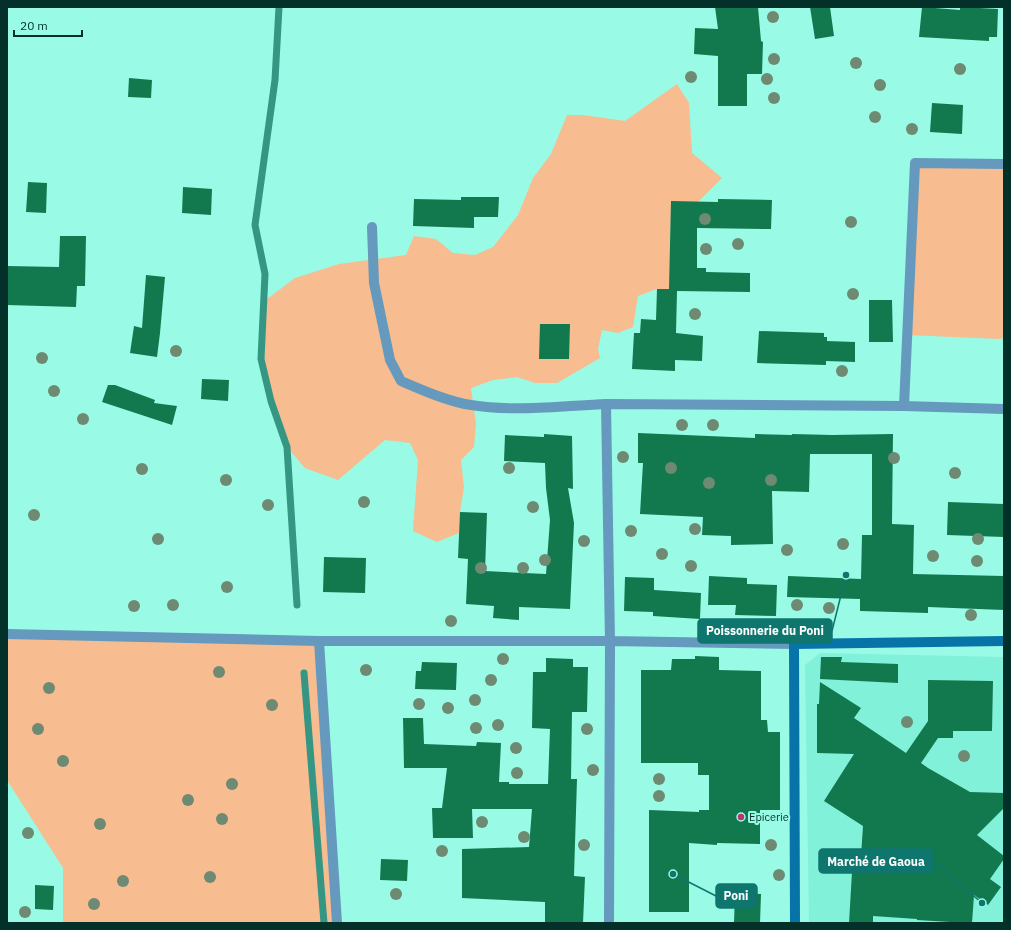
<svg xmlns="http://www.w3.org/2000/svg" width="1011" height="930" font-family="'IBM Plex Sans',sans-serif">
<rect width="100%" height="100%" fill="#99fbe6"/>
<path fill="#82f1da" d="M820 653 1004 657V923H809L805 665Z"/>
<path fill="#f7bc8f" d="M677 84 689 103 692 153 722 178 698 202H671L670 267 677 290 657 289 638 296 633 327 618 333 602 330 598 349 600 358 557 383H535L517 377 493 380 471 388 476 424 474 447 461 460 464 487 460 512 459 533 437 542 413 531 418 460 410 443 385 440 338 480 305 468 287 447 271 401 261 359 263 302 295 278 339 264 406 255 414 236 436 239 453 253 475 255 493 247 518 215 533 178 551 154 567 115H583L625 121Z
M915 163 1004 164V338L999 339 907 335Z
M7 634 319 641 337 923H63V868L7 780Z"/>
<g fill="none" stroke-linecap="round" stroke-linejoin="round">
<path stroke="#359684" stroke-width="7" d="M279 7 275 80 255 225 265 274 261 359 271 401 287 447 297 605
M304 673 324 923"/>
</g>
<path fill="#12784d" d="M715 7H758L761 41 763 42 762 74H747V106H718V56L694 54 695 28 718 29Z
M810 7H830L834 36 815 39Z
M922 7 960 10V7L998 9 997 37H989V41L919 37Z
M129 78 152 80 151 98 128 97Z
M932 103 963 105 962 134 930 132Z
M28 182 47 183 46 213 26 212Z
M183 187 212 189 211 215 182 213Z
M461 197H499L498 217H474V228L413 226 414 199 461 200Z
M718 199 772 200 771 229 697 228V268H706V272L750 273V292L677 291 676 333 703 336 702 361 675 360V371L632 369 634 333H640L641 319 656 320 657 289H669L671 201 718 202Z
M60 236H86L85 286H77L76 307 7 305V266L59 267Z
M146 275 165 277 160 333 157 357 130 353 134 326 142 328Z
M869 300H892L893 342H869Z
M540 324H570L569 359H539Z
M759 331 824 333V337H827V341L855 342V362L826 361V365L757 363Z
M202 379 229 380 228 401 201 399Z
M108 385H115L155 400 154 403 177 406 172 425 102 402Z
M638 433 755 438V434L792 435V434L832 435 893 434 892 524 914 525 913 574 1004 576V610L928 607V613L860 611V599L787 597 788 576 861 579 862 535H872V454H810L809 492 772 491 773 544 731 545V536L702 535 703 517 640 514 643 463H638Z
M544 434 572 436 573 489 568 488 574 523 570 609 519 607V620L493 618 494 606 466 604 468 559 458 558 460 512 487 513 485 571 546 574 550 520 546 488 545 463 504 461 505 435 544 437Z
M948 502 1004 504V537L947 535Z
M324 557 366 558 365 593 323 592Z
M709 576 747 578V584L777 585 776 616 735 615 736 605H708Z
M625 577 654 578V590L701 593 700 619 653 616V612L624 611Z
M695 656 719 657V670L761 671V720H767L768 732H780V810H760V844L717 843V845L689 843V912H649V810L699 812V810H709V775H698V763H641V670H671L672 659H695Z
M821 657H842L841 662 898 664V683L820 679Z
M546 658 573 659V667H588L587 712H572L571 779H577L574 876 585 877 583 923 545 922V902L462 898V849L529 847 532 809H472L473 838H433L432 808H442L447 768H404L403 718H423L424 744 476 746 477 742 501 743 499 782H509V784H548L550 729 532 728 533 672H546Z
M422 662 457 663 456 690 415 689 416 671H421Z
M928 680 993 681 992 731H953V738H938L921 763 928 768 970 792 1004 793V808L977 835 1004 856V859L990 879 1001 887 988 905 974 895 972 923H950V922L917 920V919L873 916V923H849L853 855 861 856 863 826 824 801 854 754 817 753V704H819L820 682 861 708 854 718 906 753 928 721Z
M381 859 408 860 407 881 380 880Z
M35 885 54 886 53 910 35 909Z
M735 893 761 894 760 923H734Z"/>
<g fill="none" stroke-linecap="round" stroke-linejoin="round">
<path stroke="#6599bd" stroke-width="10" d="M372 227 374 283 390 360 401 381C422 390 449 402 471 405 516 412 562 406 606 404"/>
<path stroke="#6599bd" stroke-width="10" d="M904 406 915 163 1004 164
M7 634 319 641H610L794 644
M319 641 337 923
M609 923 610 641 606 404 904 406 1004 409"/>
<path stroke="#0873a6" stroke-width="10" d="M795 923 794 644 1004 641"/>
</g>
<g fill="#6e8a72">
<circle cx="773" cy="17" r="6"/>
<circle cx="774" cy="59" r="6"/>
<circle cx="856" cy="63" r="6"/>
<circle cx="960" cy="69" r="6"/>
<circle cx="691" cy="77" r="6"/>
<circle cx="767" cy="79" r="6"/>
<circle cx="880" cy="85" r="6"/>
<circle cx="774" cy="98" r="6"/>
<circle cx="875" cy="117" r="6"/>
<circle cx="912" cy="129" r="6"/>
<circle cx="705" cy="219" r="6"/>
<circle cx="851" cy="222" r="6"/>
<circle cx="738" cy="244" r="6"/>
<circle cx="706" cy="249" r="6"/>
<circle cx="853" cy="294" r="6"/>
<circle cx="695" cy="314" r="6"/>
<circle cx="176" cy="351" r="6"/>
<circle cx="42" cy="358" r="6"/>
<circle cx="842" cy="371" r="6"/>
<circle cx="54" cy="391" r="6"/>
<circle cx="83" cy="419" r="6"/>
<circle cx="682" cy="425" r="6"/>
<circle cx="713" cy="425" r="6"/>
<circle cx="623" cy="457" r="6"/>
<circle cx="894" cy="458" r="6"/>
<circle cx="509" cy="468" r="6"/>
<circle cx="671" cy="468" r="6"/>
<circle cx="142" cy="469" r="6"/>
<circle cx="955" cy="473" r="6"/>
<circle cx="226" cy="480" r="6"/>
<circle cx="771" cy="480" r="6"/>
<circle cx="709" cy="483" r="6"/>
<circle cx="364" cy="502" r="6"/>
<circle cx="268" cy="505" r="6"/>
<circle cx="533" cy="507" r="6"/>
<circle cx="34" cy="515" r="6"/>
<circle cx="695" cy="529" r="6"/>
<circle cx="631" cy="531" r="6"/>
<circle cx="158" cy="539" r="6"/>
<circle cx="978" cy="539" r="6"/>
<circle cx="584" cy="541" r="6"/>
<circle cx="843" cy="544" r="6"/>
<circle cx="787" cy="550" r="6"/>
<circle cx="662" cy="554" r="6"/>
<circle cx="933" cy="556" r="6"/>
<circle cx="545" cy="560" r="6"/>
<circle cx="977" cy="561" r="6"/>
<circle cx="691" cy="566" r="6"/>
<circle cx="481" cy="568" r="6"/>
<circle cx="523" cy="568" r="6"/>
<circle cx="227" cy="587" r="6"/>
<circle cx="173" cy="605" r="6"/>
<circle cx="797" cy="605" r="6"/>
<circle cx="134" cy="606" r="6"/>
<circle cx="829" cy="608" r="6"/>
<circle cx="971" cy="615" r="6"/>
<circle cx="451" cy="621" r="6"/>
<circle cx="503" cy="659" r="6"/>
<circle cx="366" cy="670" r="6"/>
<circle cx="219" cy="672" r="6"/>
<circle cx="491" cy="680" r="6"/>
<circle cx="49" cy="688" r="6"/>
<circle cx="475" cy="700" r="6"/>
<circle cx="419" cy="704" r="6"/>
<circle cx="272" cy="705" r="6"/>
<circle cx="448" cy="708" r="6"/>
<circle cx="907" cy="722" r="6"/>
<circle cx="498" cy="725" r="6"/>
<circle cx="476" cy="728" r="6"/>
<circle cx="38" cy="729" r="6"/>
<circle cx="587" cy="729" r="6"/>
<circle cx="516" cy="748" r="6"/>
<circle cx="964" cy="756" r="6"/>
<circle cx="63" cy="761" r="6"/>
<circle cx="593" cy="770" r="6"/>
<circle cx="517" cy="773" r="6"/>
<circle cx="659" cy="779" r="6"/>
<circle cx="232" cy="784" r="6"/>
<circle cx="659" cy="796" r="6"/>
<circle cx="188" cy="800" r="6"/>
<circle cx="222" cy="819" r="6"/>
<circle cx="482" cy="822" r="6"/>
<circle cx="100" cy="824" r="6"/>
<circle cx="28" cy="833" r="6"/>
<circle cx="524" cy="837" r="6"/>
<circle cx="584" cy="845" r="6"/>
<circle cx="771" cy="845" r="6"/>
<circle cx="442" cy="851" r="6"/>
<circle cx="779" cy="875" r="6"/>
<circle cx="210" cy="877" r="6"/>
<circle cx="123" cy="881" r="6"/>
<circle cx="396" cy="894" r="6"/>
<circle cx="94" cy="904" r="6"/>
<circle cx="25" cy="912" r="6"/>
</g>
<circle fill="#bd336e" stroke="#99fbe6" stroke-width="1.5" cx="741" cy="817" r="4"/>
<g text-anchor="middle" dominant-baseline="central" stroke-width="4" stroke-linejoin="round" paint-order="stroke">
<g font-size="11" fill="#033129" stroke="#99fbe6" text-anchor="start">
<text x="749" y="817">Epicerie</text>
</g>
</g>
<path fill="none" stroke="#0f766e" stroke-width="1.5" d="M846 575L832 631M982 903L933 861M673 874L716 896"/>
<g fill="#0f766e" stroke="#99fbe6" stroke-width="1.5">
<circle cx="846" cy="575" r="4"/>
<circle cx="982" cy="903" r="4"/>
<circle cx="673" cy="874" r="4"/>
</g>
<g fill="#0f766e" stroke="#0f766e" stroke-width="1.5">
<rect x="698" y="619" width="134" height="24" rx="4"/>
<rect x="819" y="849" width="114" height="24" rx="4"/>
<rect x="716" y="884" width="41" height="24" rx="4"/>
</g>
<g font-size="12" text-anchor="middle" font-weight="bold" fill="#fff">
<text x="765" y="635">Poissonnerie du Poni</text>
<text x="876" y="866">Marché de Gaoua</text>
<text x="736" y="900">Poni</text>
</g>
<rect width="1011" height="930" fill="none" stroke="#033129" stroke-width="16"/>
<path d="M14 30v6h68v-6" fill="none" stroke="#033129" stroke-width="2"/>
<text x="20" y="30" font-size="12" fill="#033129" stroke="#99fbe6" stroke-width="3" paint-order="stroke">20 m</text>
</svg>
